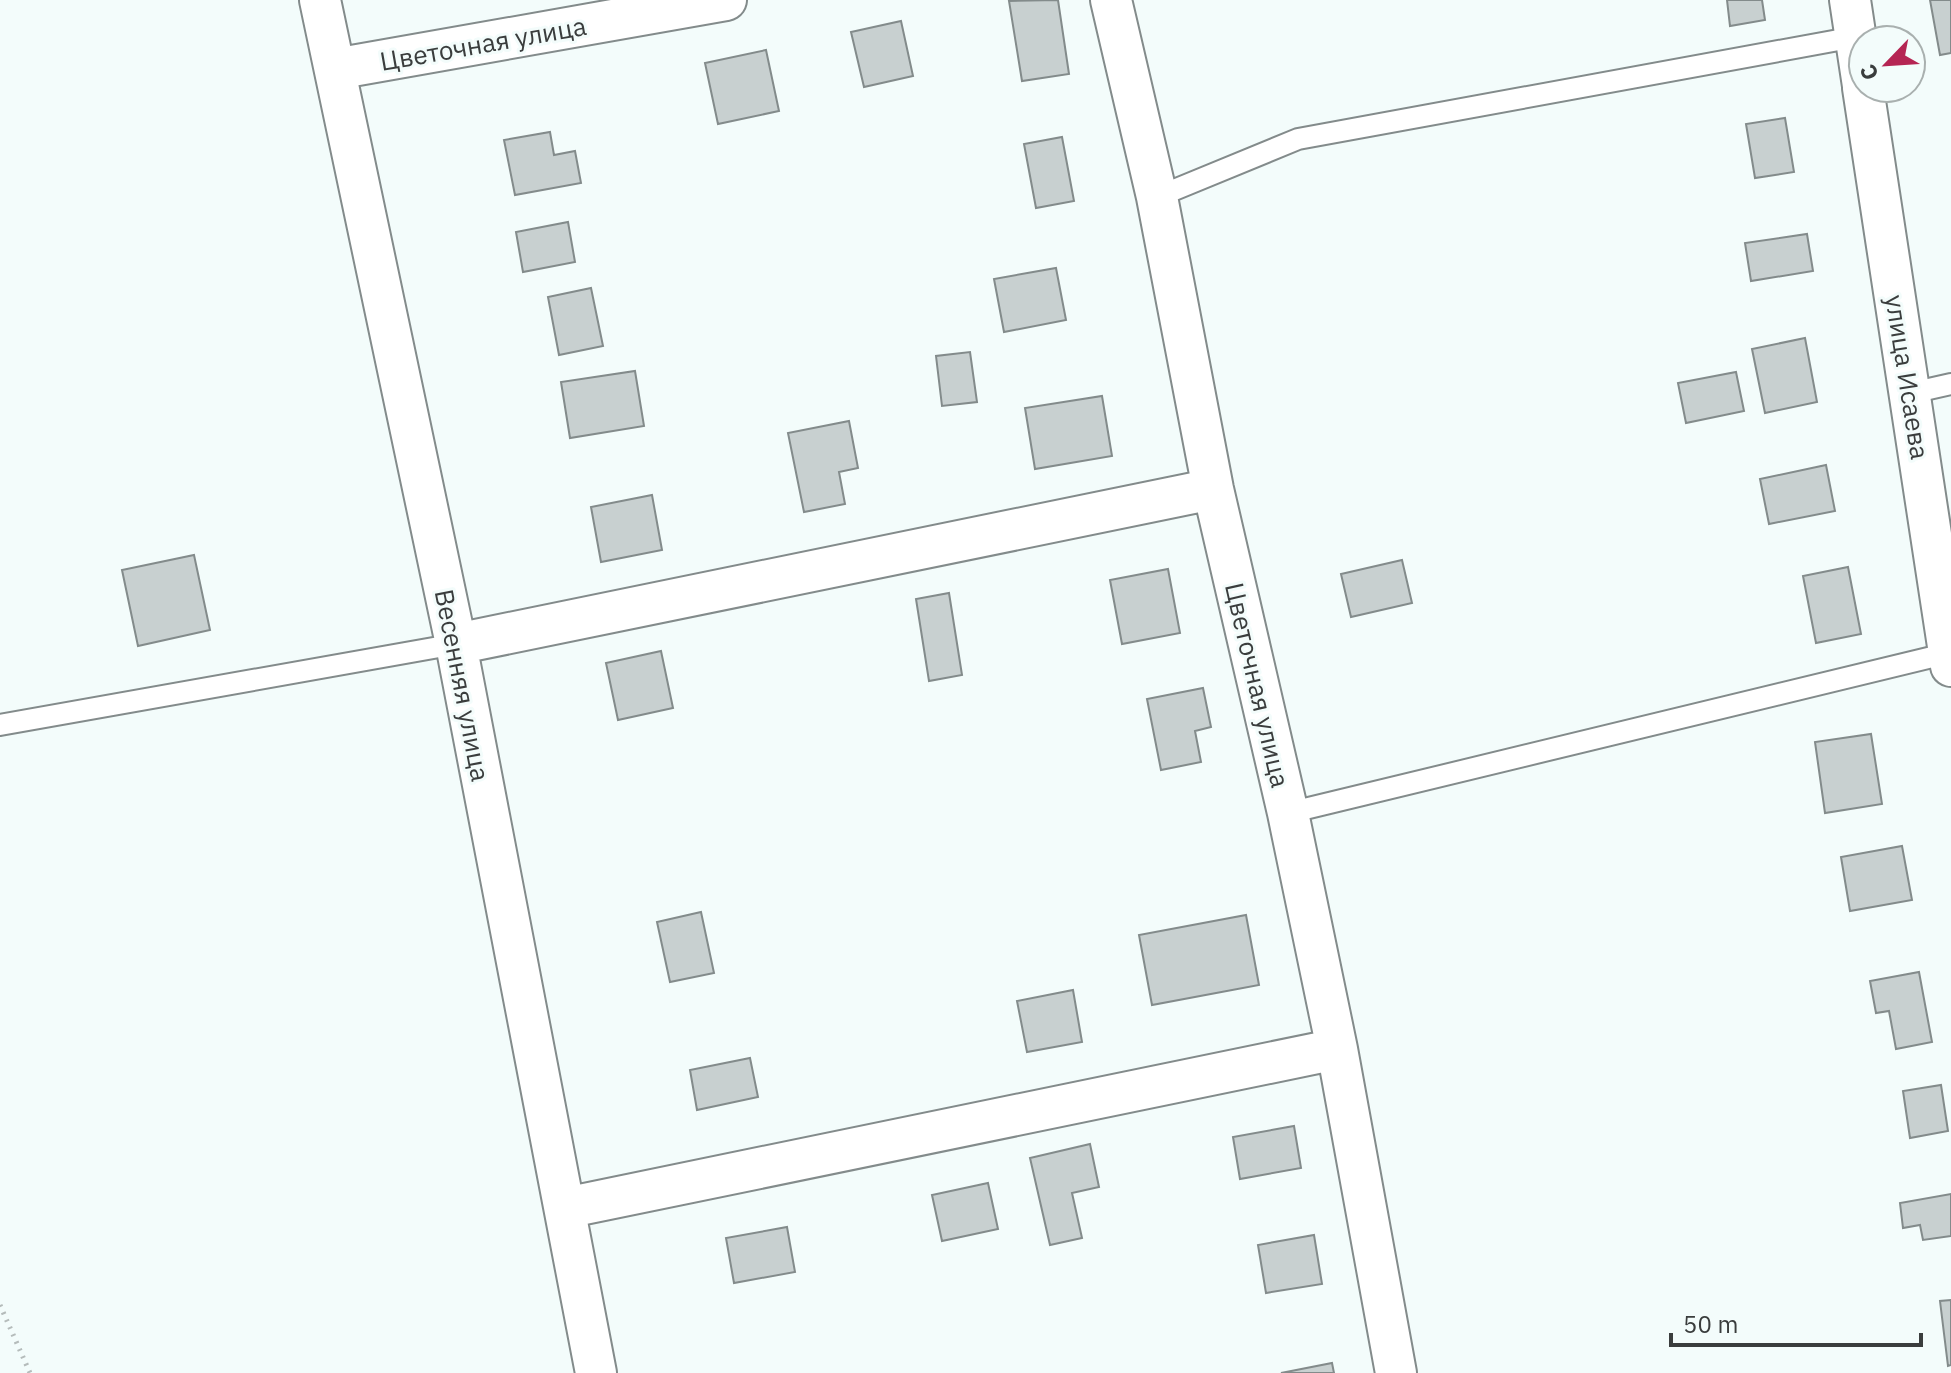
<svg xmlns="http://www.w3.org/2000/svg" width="1951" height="1373" font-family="'IBM Plex Sans',sans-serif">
<rect width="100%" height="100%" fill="#f3fcfb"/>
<path fill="#c8d0d0" stroke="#838b8b" stroke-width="2" d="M1058 0 1069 74 1022 81 1009 1Z
M1727 0H1762L1765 20 1730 26Z
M1930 0H1951V53L1940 55Z
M901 21 913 76 864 87 851 32Z
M766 50 779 111 718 124 705 63Z
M1785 118 1794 172 1755 178 1746 124Z
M550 132 554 155 575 151 581 183 515 195 504 140Z
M1062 137 1074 201 1036 208 1024 144Z
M568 222 575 262 523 272 516 232Z
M1807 234 1813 271 1751 281 1745 243Z
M1056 268 1066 320 1004 332 994 279Z
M591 288 603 346 559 355 548 297Z
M1805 338 1817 402 1765 413 1752 349Z
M970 352 977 402 942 406 936 356Z
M635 371 644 426 570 438 561 382Z
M1736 372 1744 411 1686 423 1678 383Z
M1102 396 1112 456 1035 469 1025 408Z
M849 421 858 468 839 472 845 504 804 512 788 433Z
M1826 465 1835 511 1769 524 1760 479Z
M652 495 662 550 601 562 591 507Z
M194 555 210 630 138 646 122 570Z
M1402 560 1412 603 1351 617 1341 574Z
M1848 567 1861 634 1816 643 1803 576Z
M1168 569 1180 633 1122 644 1110 580Z
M949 593 962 675 929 681 916 599Z
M661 651 673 708 618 720 606 663Z
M1203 688 1211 727 1195 731 1201 762 1161 770 1147 699Z
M1871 734 1882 804 1825 813 1815 742Z
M1902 846 1912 900 1850 911 1841 857Z
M701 912 714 973 670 982 657 922Z
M1246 915 1259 985 1152 1005 1139 935Z
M1919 972 1932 1042 1896 1049 1889 1011 1876 1013 1870 981Z
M1073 990 1082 1042 1027 1052 1017 1001Z
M750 1058 758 1097 697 1110 690 1070Z
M1941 1085 1948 1131 1910 1138 1903 1091Z
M1294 1126 1301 1168 1240 1179 1233 1137Z
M1090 1144 1099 1187 1072 1193 1082 1238 1050 1245 1030 1158Z
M988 1183 998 1229 942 1241 932 1195Z
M1951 1194V1236L1923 1240 1920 1225 1903 1228 1900 1203Z
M787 1227 795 1272 734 1283 726 1238Z
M1314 1235 1322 1284 1266 1293 1258 1245Z
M1951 1300V1365L1948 1366 1940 1301Z
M1332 1363 1334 1373H1281Z"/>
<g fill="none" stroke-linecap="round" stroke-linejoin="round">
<defs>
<path id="lane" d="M1157 197 1298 139 1855 37
M1911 393 1951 384
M0 725 456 644
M1288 813 1949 653"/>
<path id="street" d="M320 0 456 644 596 1373
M1111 0 1157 197 1213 489 1288 813 1337 1049 1396 1373
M1850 0 1863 86
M335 69 726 0
M1863 88 1951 666
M456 644 1213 489
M565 1208 1337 1049"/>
</defs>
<use href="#lane" stroke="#838b8b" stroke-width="24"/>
<use href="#street" stroke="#838b8b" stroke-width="44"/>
<path stroke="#b5bcbb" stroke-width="5" stroke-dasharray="2 6" stroke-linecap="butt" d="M0 1305 30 1373"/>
<use href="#lane" stroke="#fff" stroke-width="20"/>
<use href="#street" stroke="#fff" stroke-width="40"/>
</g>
<g text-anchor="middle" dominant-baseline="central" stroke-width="6" stroke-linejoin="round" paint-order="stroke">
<g font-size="26" fill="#3a3d3d" stroke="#f3fcfb">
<text transform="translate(483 43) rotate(-10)">Цветочная улица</text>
<text transform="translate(1908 377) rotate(81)">улица Исаева</text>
<text transform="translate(463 685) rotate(79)">Весенняя улица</text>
<text transform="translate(1258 685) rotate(77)">Цветочная улица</text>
</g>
</g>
<g transform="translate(1887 64) rotate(245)"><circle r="38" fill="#f3fcfb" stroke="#a9b0af" stroke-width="2"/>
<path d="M0-6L14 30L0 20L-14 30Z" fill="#b52553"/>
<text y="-12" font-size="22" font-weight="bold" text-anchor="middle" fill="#3a3d3d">С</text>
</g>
<path d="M1671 1333v12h250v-12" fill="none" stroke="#3a3d3d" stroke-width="4"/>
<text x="1683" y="1333" font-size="24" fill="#3a3d3d" stroke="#f3fcfb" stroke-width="6" paint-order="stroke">50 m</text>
</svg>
